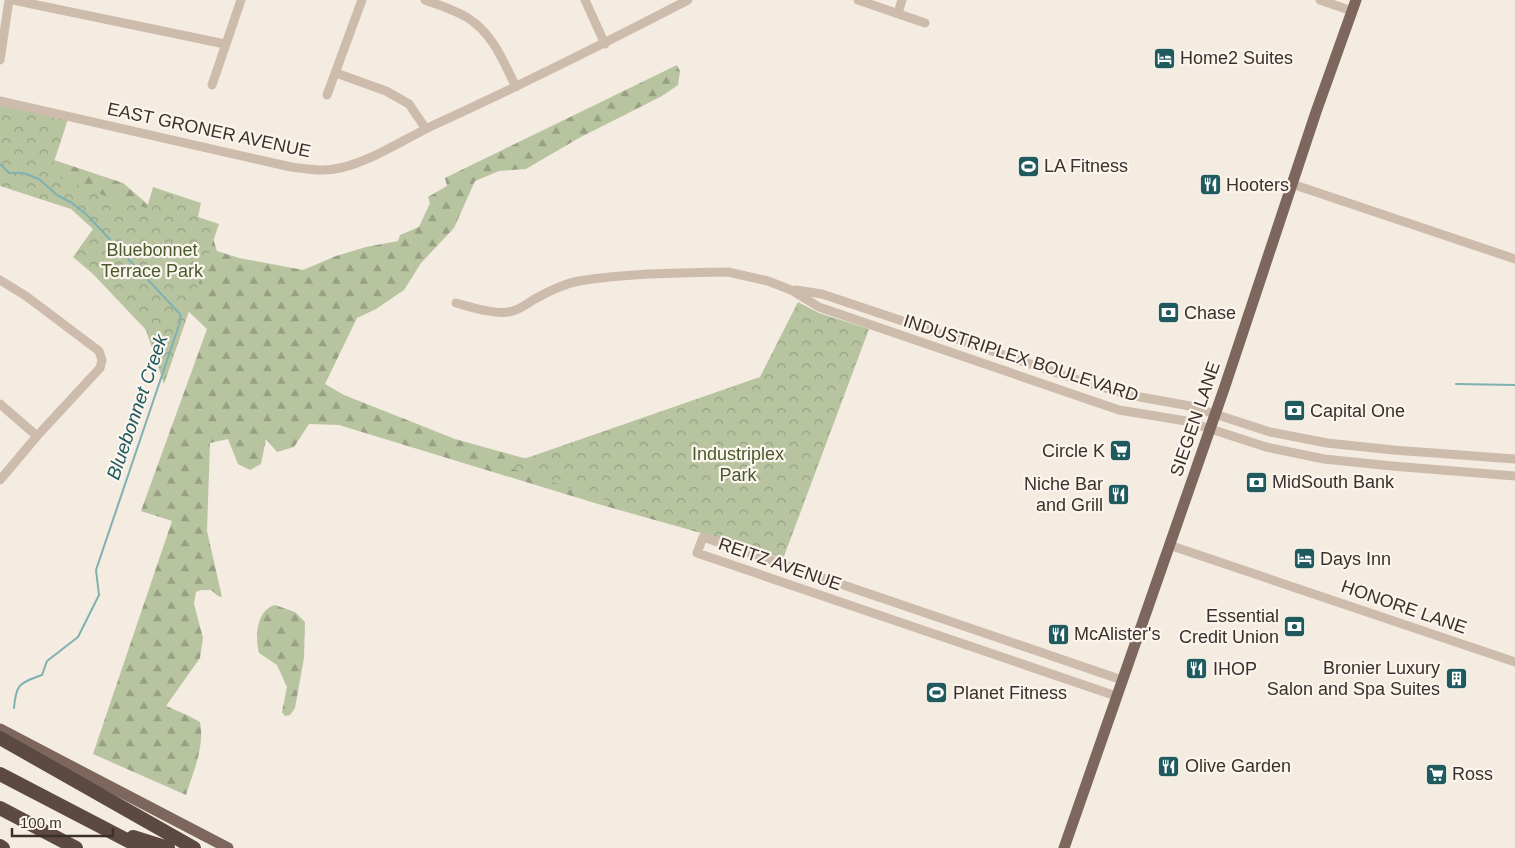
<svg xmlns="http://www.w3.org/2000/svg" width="1515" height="848" font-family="Arial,sans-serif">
<defs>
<pattern id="forest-firs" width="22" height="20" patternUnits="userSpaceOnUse" patternTransform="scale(1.25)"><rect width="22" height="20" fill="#b8c4a0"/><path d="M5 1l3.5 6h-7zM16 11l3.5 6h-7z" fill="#97a083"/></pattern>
<pattern id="park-crowns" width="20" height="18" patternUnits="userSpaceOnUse" patternTransform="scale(1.25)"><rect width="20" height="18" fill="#b8c4a0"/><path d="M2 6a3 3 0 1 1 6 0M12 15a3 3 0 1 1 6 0" fill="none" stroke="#97a083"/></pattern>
</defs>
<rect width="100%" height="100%" fill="#f4ebe1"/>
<path fill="url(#forest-firs)" d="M677 65 680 71 678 85 662 96 579 138 526 169 499 171 475 181 454 228 421 263 404 290 376 309 357 318 325 384 344 395 455 439 531 460 779 555 598 504 339 425 309 424 294 447 277 452 266 439 261 464 250 470 238 464 228 439 210 443 207 531 222 597 218 596 211 590H201L196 592 194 604 203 638 200 658 166 706 189 716 200 722C205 747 193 772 186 795L93 754 172 521 141 511 207 329 59 189 30 152 123 183 173 226 210 229 217 251 239 258 303 270 336 256 366 247 398 241 400 235 419 227 430 203 428 197 447 186 445 178Z
M275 605 295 612 305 622 304 658 295 708 290 715 285 716 282 712 287 687 277 665 259 653C255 638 256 610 275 605Z"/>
<path fill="url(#park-crowns)" d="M0 101 69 116 50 174 106 196 147 208 153 187 201 203 198 217 219 224 164 384 146 330 93 274 73 257 93 229 71 209 0 186Z
M798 302 819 313 869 329 783 559 504 466 760 377Z"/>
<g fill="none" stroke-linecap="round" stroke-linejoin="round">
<path stroke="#7fb0b2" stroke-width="2" d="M0 164 9 173H23L39 179 57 195 72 203 87 215 180 314 181 319 96 570 99 595 78 637 47 661 42 675C20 683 16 683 14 708
M1456 384 1515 385"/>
<path stroke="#cdbbac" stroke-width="9" d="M13 0 225 44
M425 0C439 5 455 10 468 18 493 34 503 61 516 87
M585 0 605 44
M858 0 925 23
M1320 0 1352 11
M898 13 902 0
M0 60 9 0
M336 73 386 91 409 104 426 129
M212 85 241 0
M327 95 362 0
M0 101 291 167C307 169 323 172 340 168 374 160 404 139 436 124 521 85 605 43 688 0
M1292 184 1515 259
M0 280 26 296 99 351 102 360 100 368 37 436 0 480
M796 290 822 294 1084 382 1129 395 1190 406 1270 432 1327 443 1393 450 1515 459
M456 303C471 307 498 316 513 311 520 309 527 304 533 300 547 292 563 284 579 281 628 273 679 273 728 272L768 281 791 290 819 307 1119 410 1186 421 1266 447 1324 459 1392 466 1515 476
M0 404 37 436
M1169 545 1515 662
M1116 696 697 553 703 537 1122 680"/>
<path stroke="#7d675c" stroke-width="11" d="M0 729 228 848
M1064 848 1225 386 1316 112 1356 0"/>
<path stroke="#5c4a42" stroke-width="14" d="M0 738 194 848
M0 774 142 848
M0 808 76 848
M133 837 168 848
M0 846 3 848"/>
</g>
<defs>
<symbol id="hotel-square" viewBox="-11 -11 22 22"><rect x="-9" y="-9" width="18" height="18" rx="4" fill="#1f5a5e" stroke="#fbf5ee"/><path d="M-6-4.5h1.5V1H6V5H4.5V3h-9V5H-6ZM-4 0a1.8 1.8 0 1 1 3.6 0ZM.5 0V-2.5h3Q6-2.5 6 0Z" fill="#fff"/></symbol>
<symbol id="stadium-square" viewBox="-11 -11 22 22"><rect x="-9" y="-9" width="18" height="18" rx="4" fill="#1f5a5e" stroke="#fbf5ee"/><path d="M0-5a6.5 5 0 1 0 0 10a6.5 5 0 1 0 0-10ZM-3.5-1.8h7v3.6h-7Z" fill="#fff"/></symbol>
<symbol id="restaurant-square" viewBox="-11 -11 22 22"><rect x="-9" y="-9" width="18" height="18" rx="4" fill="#1f5a5e" stroke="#fbf5ee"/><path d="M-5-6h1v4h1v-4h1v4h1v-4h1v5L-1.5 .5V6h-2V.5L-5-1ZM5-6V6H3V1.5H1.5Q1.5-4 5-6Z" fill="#fff"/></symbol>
<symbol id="bank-square" viewBox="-11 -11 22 22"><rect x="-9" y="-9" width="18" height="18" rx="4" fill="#1f5a5e" stroke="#fbf5ee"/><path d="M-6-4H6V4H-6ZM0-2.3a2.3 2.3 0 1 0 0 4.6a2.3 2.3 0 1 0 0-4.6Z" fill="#fff"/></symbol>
<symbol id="supermarket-square" viewBox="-11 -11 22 22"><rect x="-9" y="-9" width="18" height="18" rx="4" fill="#1f5a5e" stroke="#fbf5ee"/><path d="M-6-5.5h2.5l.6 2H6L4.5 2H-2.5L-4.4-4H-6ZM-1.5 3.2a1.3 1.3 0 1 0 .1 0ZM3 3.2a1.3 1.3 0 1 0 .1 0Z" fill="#fff"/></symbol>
<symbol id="building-square" viewBox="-11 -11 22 22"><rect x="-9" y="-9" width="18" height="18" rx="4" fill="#1f5a5e" stroke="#fbf5ee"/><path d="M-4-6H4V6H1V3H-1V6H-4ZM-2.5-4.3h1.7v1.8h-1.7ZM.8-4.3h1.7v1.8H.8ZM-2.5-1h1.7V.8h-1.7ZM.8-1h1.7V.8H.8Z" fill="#fff"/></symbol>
</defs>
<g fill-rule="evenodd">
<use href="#hotel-square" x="1152" y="46" width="25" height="25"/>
<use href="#stadium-square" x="1016" y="154" width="25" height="25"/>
<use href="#restaurant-square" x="1198" y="172" width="25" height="25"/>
<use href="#bank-square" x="1156" y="300" width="25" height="25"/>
<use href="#bank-square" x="1282" y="398" width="25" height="25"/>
<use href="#supermarket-square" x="1108" y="438" width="25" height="25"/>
<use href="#bank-square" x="1244" y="470" width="25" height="25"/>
<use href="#restaurant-square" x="1106" y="482" width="25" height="25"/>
<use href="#hotel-square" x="1292" y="546" width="25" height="25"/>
<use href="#bank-square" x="1282" y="614" width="25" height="25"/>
<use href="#restaurant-square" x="1046" y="622" width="25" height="25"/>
<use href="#restaurant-square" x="1184" y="656" width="25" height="25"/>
<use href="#building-square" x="1444" y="666" width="25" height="25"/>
<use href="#stadium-square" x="924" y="680" width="25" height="25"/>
<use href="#restaurant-square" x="1156" y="754" width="25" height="25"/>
<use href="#supermarket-square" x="1424" y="762" width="25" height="25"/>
</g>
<g text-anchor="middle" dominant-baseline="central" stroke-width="4.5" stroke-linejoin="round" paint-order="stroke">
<g font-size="18" fill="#3b302b" stroke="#fbf5ee" text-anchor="start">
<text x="1180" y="58">Home2 Suites</text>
<text x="1044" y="166">LA Fitness</text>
<text x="1226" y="185">Hooters</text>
<text x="1184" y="313">Chase</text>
<text x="1310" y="411">Capital One</text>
<text x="1105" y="451" text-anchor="end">Circle K</text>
<text x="1272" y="482">MidSouth Bank</text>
<text x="1103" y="484" text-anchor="end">Niche Bar<tspan x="1103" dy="21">and Grill</tspan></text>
<text x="1320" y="559">Days Inn</text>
<text x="1279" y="616" text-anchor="end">Essential<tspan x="1279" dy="21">Credit Union</tspan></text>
<text x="1074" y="634">McAlister's</text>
<text x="1440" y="668" text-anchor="end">Bronier Luxury<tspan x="1440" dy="21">Salon and Spa Suites</tspan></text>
<text x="1213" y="669">IHOP</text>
<text x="953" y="693">Planet Fitness</text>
<text x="1185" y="766">Olive Garden</text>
<text x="1452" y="774">Ross</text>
</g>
<g font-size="18" fill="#3b302b" stroke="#fbf5ee">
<text transform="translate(209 130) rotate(12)">EAST GRONER AVENUE</text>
<text transform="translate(1021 358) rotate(18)">INDUSTRIPLEX BOULEVARD</text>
<text transform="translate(1195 419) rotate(-71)">SIEGEN LANE</text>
<text transform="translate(780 564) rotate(19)">REITZ AVENUE</text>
<text transform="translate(1404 607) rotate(19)">HONORE LANE</text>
</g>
<g font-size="18" fill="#4a5a2e" stroke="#fbf5ee">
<text x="152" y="250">Bluebonnet<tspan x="152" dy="21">Terrace Park</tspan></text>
<text x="738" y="454">Industriplex<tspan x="738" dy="21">Park</tspan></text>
</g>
<g font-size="19" font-style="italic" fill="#1f5a5e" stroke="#fbf5ee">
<text transform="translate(137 407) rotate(-71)">Bluebonnet Creek</text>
</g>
</g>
<path d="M12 828v8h101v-8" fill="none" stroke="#3b302b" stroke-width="2.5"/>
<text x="20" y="828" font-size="15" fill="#3b302b" stroke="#fbf5ee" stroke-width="4" paint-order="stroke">100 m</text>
</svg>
